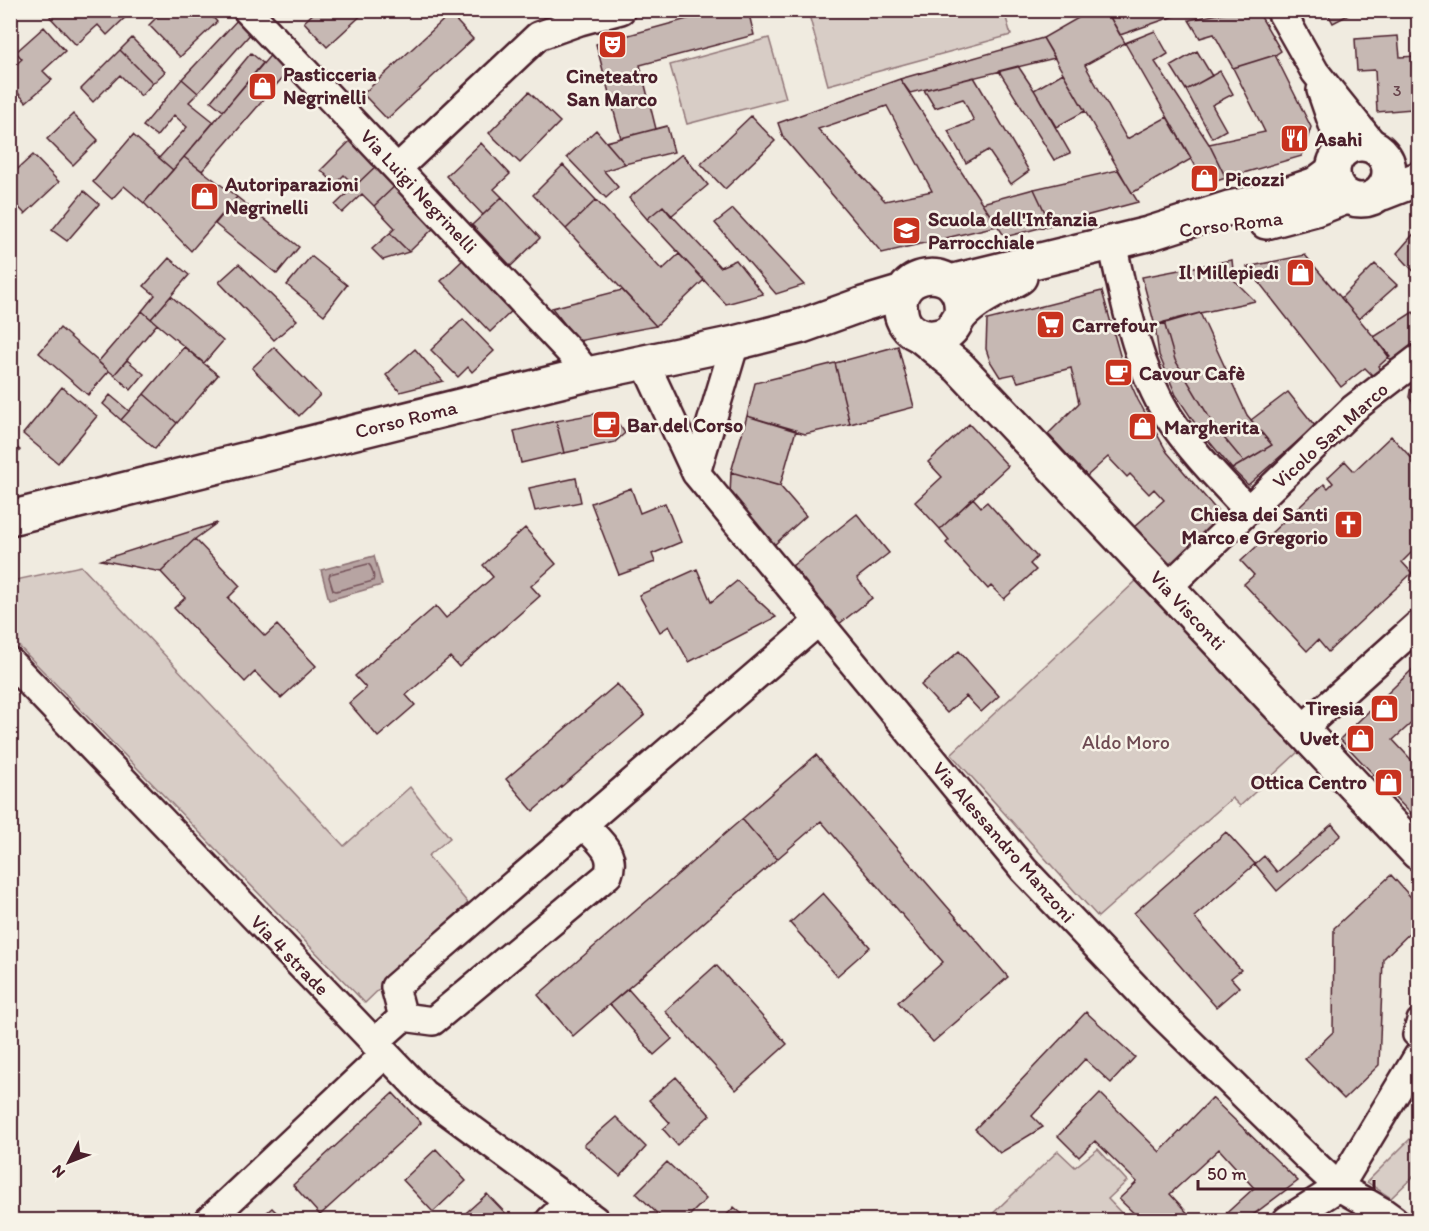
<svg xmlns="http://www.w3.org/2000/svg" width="1429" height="1231" font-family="Itim,sans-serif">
<rect width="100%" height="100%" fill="#f0ebe0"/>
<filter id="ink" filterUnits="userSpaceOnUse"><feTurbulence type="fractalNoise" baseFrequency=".0167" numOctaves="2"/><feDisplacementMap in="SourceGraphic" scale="12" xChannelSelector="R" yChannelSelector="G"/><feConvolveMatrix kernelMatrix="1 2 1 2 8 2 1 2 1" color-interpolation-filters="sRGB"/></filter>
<g filter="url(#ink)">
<path fill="#d8cdc6" stroke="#917678" stroke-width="1.5" d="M808 11H1004L1011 35 828 85Z
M769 38 786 98 687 124 670 65Z
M81 566 344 846 410 787 450 838 428 856 468 903 365 1003 11 638V581Z
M1136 581 1298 752 1240 806 1232 798 1098 917 951 754Z
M1418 1131V1172L1391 1198 1367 1182Z
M1098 1149 1127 1181 1108 1199 1128 1220H986L1058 1151 1075 1167Z"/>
<path fill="#b7a4a2" stroke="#8b6f72" stroke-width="1.5" d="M374 556 382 585 329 600 321 570Z"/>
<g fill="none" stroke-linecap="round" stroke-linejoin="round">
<path stroke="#76545b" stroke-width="1.5" d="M368 564C372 566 375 577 373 581L336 591 333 590 329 577 330 574Z"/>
</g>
<path fill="#c6b8b3" stroke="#4a1f2b" stroke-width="1.5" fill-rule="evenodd" d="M57 10H133L107 35 98 25 76 45 50 17Z
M164 10H207L217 22 180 57 149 25Z
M317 10H367L327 47 304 22Z
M720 10H748L754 35 640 65 656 129 621 138 596 44Z
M1092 10H1106L1125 43 1085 65 1127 139 1167 117 1191 159 1132 193 1043 38Z
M1106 10H1182L1183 13 1120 35Z
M1238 10H1257L1281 51 1275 55 1233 68 1214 34 1200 38 1189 20Z
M1326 10H1374L1350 14 1333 23Z
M450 14 473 39 387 119 363 94Z
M240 17 253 31 198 93 182 79Z
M44 27 65 51 43 71 52 80 26 102 10 84V70L22 59 16 52Z
M1155 31 1168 54 1155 62 1209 144 1226 178 1206 184 1125 43Z
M1398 36 1400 57 1418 56V114H1412V109L1377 112 1375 70 1357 71 1355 39Z
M132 38 165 72 153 83 120 50Z
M1043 38 1055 58 910 93 900 79Z
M120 50 153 83 141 96 120 75 93 102 81 89Z
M1197 51 1212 76 1186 90 1171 66Z
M273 52 290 69 202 171 184 157Z
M251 53 263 63 223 111 211 101Z
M1275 55 1311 127 1302 156 1226 178 1209 144 1265 132 1233 68Z
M1018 66 1034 90 1070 153 1054 160 999 71Z
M1220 71 1233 94 1212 105 1226 130 1212 138 1186 90Z
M1063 73 1085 111 1056 127 1034 90Z
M974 77 1029 171 1011 184 988 150 966 163 948 131 974 121 963 99 935 108 924 90Z
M182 79 198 93 189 102 214 122 173 170 159 158 187 127 174 115 157 136 143 126Z
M900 79 982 203 997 226 882 253 783 137 778 123ZM887 106 932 191 885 201 818 129Z
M529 92 560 122 520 163 489 133Z
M73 114 98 140 73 165 47 139Z
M751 116 775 141 725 189 701 164Z
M667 126 674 152 625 164 606 142Z
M596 130 625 164 604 171 618 187 606 198 567 157Z
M133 135 173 170 144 203 124 186 112 199 93 182Z
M354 137 379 163 355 186 344 175 335 184 321 170Z
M481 143 510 174 494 189 502 197 483 215 446 176Z
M682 154 708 185 671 216 663 206 647 219 629 198Z
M33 155 59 182 25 214 10 198V176Z
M184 157 237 197 191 251 144 203Z
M379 163 398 183 374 206 362 194 342 213 335 205Z
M563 165 596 200 566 229 533 195Z
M1118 170 1138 202 1051 225 1034 189Z
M398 183 439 223 409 252 390 233 395 228 374 206Z
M1034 189 1051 225 1005 237 982 203Z
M84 191 99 204 67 241 52 230Z
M237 197 299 247 277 274 215 224Z
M502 197 540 238 511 266 472 225Z
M596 200 662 270 679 254 704 280 656 326 566 229Z
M663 206 720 267 736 260 763 294 726 304 647 219Z
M733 209 804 285 776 294 715 223Z
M1418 229V276L1397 253Z
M390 233 409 252 383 260 372 249Z
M468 255 517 306 490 332 441 281Z
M1305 255 1390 356 1379 366 1383 374 1377 380 1365 368 1341 387 1247 267Z
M311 256 347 285 324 315 287 285Z
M169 258 189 275 151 319 142 311 155 295 144 286Z
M1232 260 1234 280 1255 301 1200 313 1155 326 1142 277Z
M239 264 297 320 274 340 219 282Z
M1375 264 1397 285 1359 319 1341 298Z
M622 290 656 326 578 341 552 308Z
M1102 291 1123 366 1138 400 1167 452 1224 519 1172 569 1133 528 1164 500 1154 489 1149 494 1130 474 1127 477 1108 457 1087 476 1048 434 1079 403 1071 368 1018 382 1014 374 1000 377 990 361 986 349 987 320Z
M171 296 223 341 204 363 151 319Z
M142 311 157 324 114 375 98 362Z
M1413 312 1418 318V349L1394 364 1374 337Z
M1200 313 1247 415 1272 445 1244 462 1215 427 1175 360 1164 322Z
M463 319 494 351 472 372 468 367 458 377 431 350Z
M1164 322 1175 360 1215 427 1244 462 1232 469 1198 428 1176 395 1159 355 1155 326Z
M60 328 109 371 88 395 39 353Z
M898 346 914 407 850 424 835 363Z
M184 347 218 375 177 423 144 394Z
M274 347 320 395 299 416 252 368Z
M415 349 443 381 400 392 386 375Z
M127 360 144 374 131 390 114 375Z
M835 363 850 424 805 434 747 416 755 383Z
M1418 380V410L1409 397 1411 386Z
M62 387 97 416 58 463 23 434Z
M1288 392 1315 426 1248 485 1232 469 1272 445 1251 420Z
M144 394 177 423 155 449 121 420Z
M110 395 129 411 121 420 103 404Z
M605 412 614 418 625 433 615 442 564 453 556 421Z
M747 416 796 430 780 486 731 472Z
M556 421 564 453 521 463 514 431Z
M969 424 1008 466 940 529 915 502 942 477 928 462Z
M1391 436 1418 465V546L1402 562 1412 573 1328 652 1318 640 1307 651 1244 584 1254 575 1241 561 1324 484 1328 488 1333 483 1328 477 1345 461 1354 471Z
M10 442 20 450 10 462Z
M731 472 780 486 806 516 773 546 730 496Z
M576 478 581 502 535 511 529 488Z
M631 488 640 513 665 503 681 542 652 554 655 562 619 575 591 503Z
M973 498 981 507 987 502 1037 557 1030 564 1036 570 1004 599 991 586 988 589 946 543 949 540 940 529Z
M857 514 889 553 857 578 872 598 839 624 792 566Z
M217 523 195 539 161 572 101 560Z
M525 528 556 564 531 586 540 596 459 667 450 657 406 695 415 705 378 737 349 703 366 688 355 676 436 606 446 618 493 577 483 565Z
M195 539 240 586 228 598 265 636 277 625 316 666 281 698 255 672 245 682 174 608 185 598 161 572Z
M697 569 711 602 737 581 776 617 689 662 669 626 660 632 639 595Z
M959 651 999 696 981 712 966 696 947 713 921 685Z
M1418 664V717L1393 740 1418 767V806L1411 814 1340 739Z
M617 684 645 715 533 811 506 779Z
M816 755 1008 977 933 1042 898 1002 943 962 821 821 777 859 742 819Z
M1418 806V822L1411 814Z
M742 819 777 859 573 1036 538 995Z
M1332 824 1341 835 1277 891 1255 864 1264 856 1277 872Z
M1226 832 1255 864 1194 917 1241 970 1231 978 1239 987 1216 1007 1134 913Z
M1391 875 1418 905V925L1383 959 1379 1065 1344 1099 1305 1059 1333 1032 1334 928Z
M823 893 870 947 837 976 790 923Z
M716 965 787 1044 736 1090 665 1011Z
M628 989 672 1039 654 1055 610 1004Z
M1086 1012 1135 1057 1111 1083 1085 1059 1032 1116 1043 1127 1000 1153 975 1129Z
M676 1077 710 1115 677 1145 663 1129 670 1123 649 1100Z
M393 1093 421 1123 320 1215 293 1185Z
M1100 1093 1160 1152 1212 1098 1298 1181 1246 1220H1219L1254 1188 1219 1149 1170 1194 1194 1220H1141L1119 1199 1137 1182 1095 1141 1079 1157 1058 1136Z
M616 1117 646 1147 620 1176 584 1145Z
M436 1149 466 1181 433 1212 403 1180Z
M667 1162 706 1199 685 1220H664L636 1193Z
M487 1194 512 1220H458Z
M734 1207 749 1220H722Z
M272 1208 284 1220H258Z
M1332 1214 1350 1218V1220H1320Z"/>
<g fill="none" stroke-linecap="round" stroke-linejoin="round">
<defs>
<path id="pedestrian" d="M1418 1020 1414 1035 1418 1038"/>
<path id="minor" d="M247 10 570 352 588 374
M1280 10 1315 72 1376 148
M1321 90 1342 151
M398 168 538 36 580 21 621 10
M1112 243C1125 301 1136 364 1168 416 1190 450 1220 480 1248 510
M645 363 696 473 1024 870 1160 1013 1309 1159 1339 1187 1383 1212 1394 1220
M696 473 735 343
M1167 588 1353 409 1418 359
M10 662 424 1094 595 1220
M1301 730 1418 625
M403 1017 395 987 819 621
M374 1043 403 1017 433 1021 608 875C617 852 598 841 583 824
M209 1220 384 1055
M550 1220 569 1202
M1287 1220 1339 1187 1418 1056"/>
<path id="tertiary" d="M922 337 959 367 1418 853"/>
<path id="secondary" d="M1333 172a28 28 0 1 1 56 0a28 28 0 1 1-56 0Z
M1382 193 1418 179
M1266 222 1315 209 1346 197
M950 282 1148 234 1229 208 1269 200 1316 184 1332 172
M961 315C967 259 891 269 901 312 902 321 908 330 917 334 925 338 934 338 943 335 954 331 955 322 961 315 976 298 1001 288 1020 277
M10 518 588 374 735 343 802 326 863 304 903 292"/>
</defs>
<use href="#pedestrian" stroke="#4a1f2b" stroke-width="26"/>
<use href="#minor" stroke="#4a1f2b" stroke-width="32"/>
<use href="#tertiary" stroke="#4a1f2b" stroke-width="38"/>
<use href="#secondary" stroke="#4a1f2b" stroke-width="38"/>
<use href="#pedestrian" stroke="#f7f3e8" stroke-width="21"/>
<use href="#minor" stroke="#f7f3e8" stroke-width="27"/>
<use href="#tertiary" stroke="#f7f3e8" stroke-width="33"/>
<use href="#secondary" stroke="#f7f3e8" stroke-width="33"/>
</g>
</g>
<defs>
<symbol id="theatre-square" viewBox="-11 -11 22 22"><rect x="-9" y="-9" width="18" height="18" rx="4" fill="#c8321e" stroke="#f7f3e8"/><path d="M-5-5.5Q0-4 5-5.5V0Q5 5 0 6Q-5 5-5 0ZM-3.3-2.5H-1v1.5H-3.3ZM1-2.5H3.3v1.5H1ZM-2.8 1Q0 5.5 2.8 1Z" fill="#fff"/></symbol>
<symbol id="shop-square" viewBox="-11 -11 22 22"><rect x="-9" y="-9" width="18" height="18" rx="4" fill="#c8321e" stroke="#f7f3e8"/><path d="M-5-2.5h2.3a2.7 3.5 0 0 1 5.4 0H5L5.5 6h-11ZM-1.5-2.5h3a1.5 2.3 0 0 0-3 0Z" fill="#fff"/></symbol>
<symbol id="restaurant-square" viewBox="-11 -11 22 22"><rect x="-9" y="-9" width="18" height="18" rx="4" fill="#c8321e" stroke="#f7f3e8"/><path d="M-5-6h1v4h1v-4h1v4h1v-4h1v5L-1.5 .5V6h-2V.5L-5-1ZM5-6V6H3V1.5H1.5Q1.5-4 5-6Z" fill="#fff"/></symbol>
<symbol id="school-square" viewBox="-11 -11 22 22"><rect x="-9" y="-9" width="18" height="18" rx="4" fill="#c8321e" stroke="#f7f3e8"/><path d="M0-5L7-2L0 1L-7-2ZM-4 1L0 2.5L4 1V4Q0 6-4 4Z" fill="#fff"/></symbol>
<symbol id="supermarket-square" viewBox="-11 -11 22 22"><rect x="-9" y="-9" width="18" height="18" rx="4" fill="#c8321e" stroke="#f7f3e8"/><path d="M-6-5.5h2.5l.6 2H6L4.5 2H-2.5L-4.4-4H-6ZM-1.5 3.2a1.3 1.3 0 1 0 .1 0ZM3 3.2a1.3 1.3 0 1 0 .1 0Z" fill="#fff"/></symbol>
<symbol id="cafe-square" viewBox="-11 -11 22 22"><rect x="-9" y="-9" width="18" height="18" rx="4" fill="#c8321e" stroke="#f7f3e8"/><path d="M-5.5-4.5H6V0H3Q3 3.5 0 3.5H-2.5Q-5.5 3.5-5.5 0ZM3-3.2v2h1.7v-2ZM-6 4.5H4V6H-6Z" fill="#fff"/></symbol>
<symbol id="church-square" viewBox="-11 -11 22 22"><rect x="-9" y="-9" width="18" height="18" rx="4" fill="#c8321e" stroke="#f7f3e8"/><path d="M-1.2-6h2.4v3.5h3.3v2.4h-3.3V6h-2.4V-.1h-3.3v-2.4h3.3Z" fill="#fff"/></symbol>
</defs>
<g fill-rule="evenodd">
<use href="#theatre-square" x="596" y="28" width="33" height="33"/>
<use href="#shop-square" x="246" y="70" width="33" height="33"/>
<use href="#restaurant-square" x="1278" y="122" width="33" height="33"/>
<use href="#shop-square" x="1188" y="162" width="33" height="33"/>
<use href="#shop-square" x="188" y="180" width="33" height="33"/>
<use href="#school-square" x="890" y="214" width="33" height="33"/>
<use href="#shop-square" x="1284" y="256" width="33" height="33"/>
<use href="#supermarket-square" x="1034" y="308" width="33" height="33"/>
<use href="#cafe-square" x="1102" y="356" width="33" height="33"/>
<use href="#cafe-square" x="590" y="408" width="33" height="33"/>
<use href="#shop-square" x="1126" y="410" width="33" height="33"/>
<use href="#church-square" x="1332" y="508" width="33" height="33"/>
<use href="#shop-square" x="1368" y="692" width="33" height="33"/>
<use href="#shop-square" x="1344" y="722" width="33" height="33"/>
<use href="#shop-square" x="1372" y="766" width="33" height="33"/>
</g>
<g text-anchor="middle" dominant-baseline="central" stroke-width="5" stroke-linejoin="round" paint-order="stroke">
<g font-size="16" fill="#69454d">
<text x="1397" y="90">3</text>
</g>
<g font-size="20" font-weight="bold" fill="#4a1f2b" stroke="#f7f3e8" text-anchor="start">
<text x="283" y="74">Pasticceria<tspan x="283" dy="23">Negrinelli</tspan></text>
<text x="612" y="76" text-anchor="middle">Cineteatro<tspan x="612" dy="23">San Marco</tspan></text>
<text x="1315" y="139">Asahi</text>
<text x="1225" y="179">Picozzi</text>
<text x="225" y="184">Autoriparazioni<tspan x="225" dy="23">Negrinelli</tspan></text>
<text x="928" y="219">Scuola dell'Infanzia<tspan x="928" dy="23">Parrocchiale</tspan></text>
<text x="1279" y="272" text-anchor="end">Il Millepiedi</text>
<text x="1072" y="325">Carrefour</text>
<text x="1139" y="373">Cavour Cafè</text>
<text x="627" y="425">Bar del Corso</text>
<text x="1164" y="427">Margherita</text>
<text x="1328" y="514" text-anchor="end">Chiesa dei Santi<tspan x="1328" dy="23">Marco e Gregorio</tspan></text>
<text x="1364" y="708" text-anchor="end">Tiresia</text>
<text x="1339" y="738" text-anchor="end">Uvet</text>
<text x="1367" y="782" text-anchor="end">Ottica Centro</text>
</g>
<g font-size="20" fill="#4a1f2b" stroke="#f7f3e8">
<text transform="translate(419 191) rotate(47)">Via Luigi Negrinelli</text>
<text transform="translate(1231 224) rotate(-7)">Corso Roma</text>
<text transform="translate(406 419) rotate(-14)">Corso Roma</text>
<text transform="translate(1330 435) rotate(-42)">Vicolo San Marco</text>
<text transform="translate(1188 610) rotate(47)">Via Visconti</text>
<text transform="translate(1004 842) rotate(49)">Via Alessandro Manzoni</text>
<text transform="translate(290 955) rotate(46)">Via 4 strade</text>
</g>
<g font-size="20" fill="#6e4a52" stroke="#f7f3e8">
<text x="1126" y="742">Aldo Moro</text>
</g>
</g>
<rect width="1429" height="1231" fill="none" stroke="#f7f3e8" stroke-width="36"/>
<rect x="18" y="18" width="1393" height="1195" fill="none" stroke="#4a1f2b" stroke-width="2" filter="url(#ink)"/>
<g transform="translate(69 1162) rotate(228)" stroke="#f7f3e8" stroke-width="4.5" paint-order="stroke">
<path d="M0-4.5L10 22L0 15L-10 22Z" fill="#4a1f2b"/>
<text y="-9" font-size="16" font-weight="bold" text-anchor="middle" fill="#4a1f2b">N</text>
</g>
<path d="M1198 1180v9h176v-9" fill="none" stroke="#4a1f2b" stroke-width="3"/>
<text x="1207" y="1180" font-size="18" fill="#4a1f2b" stroke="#f7f3e8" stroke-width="4.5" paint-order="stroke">50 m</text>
</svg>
